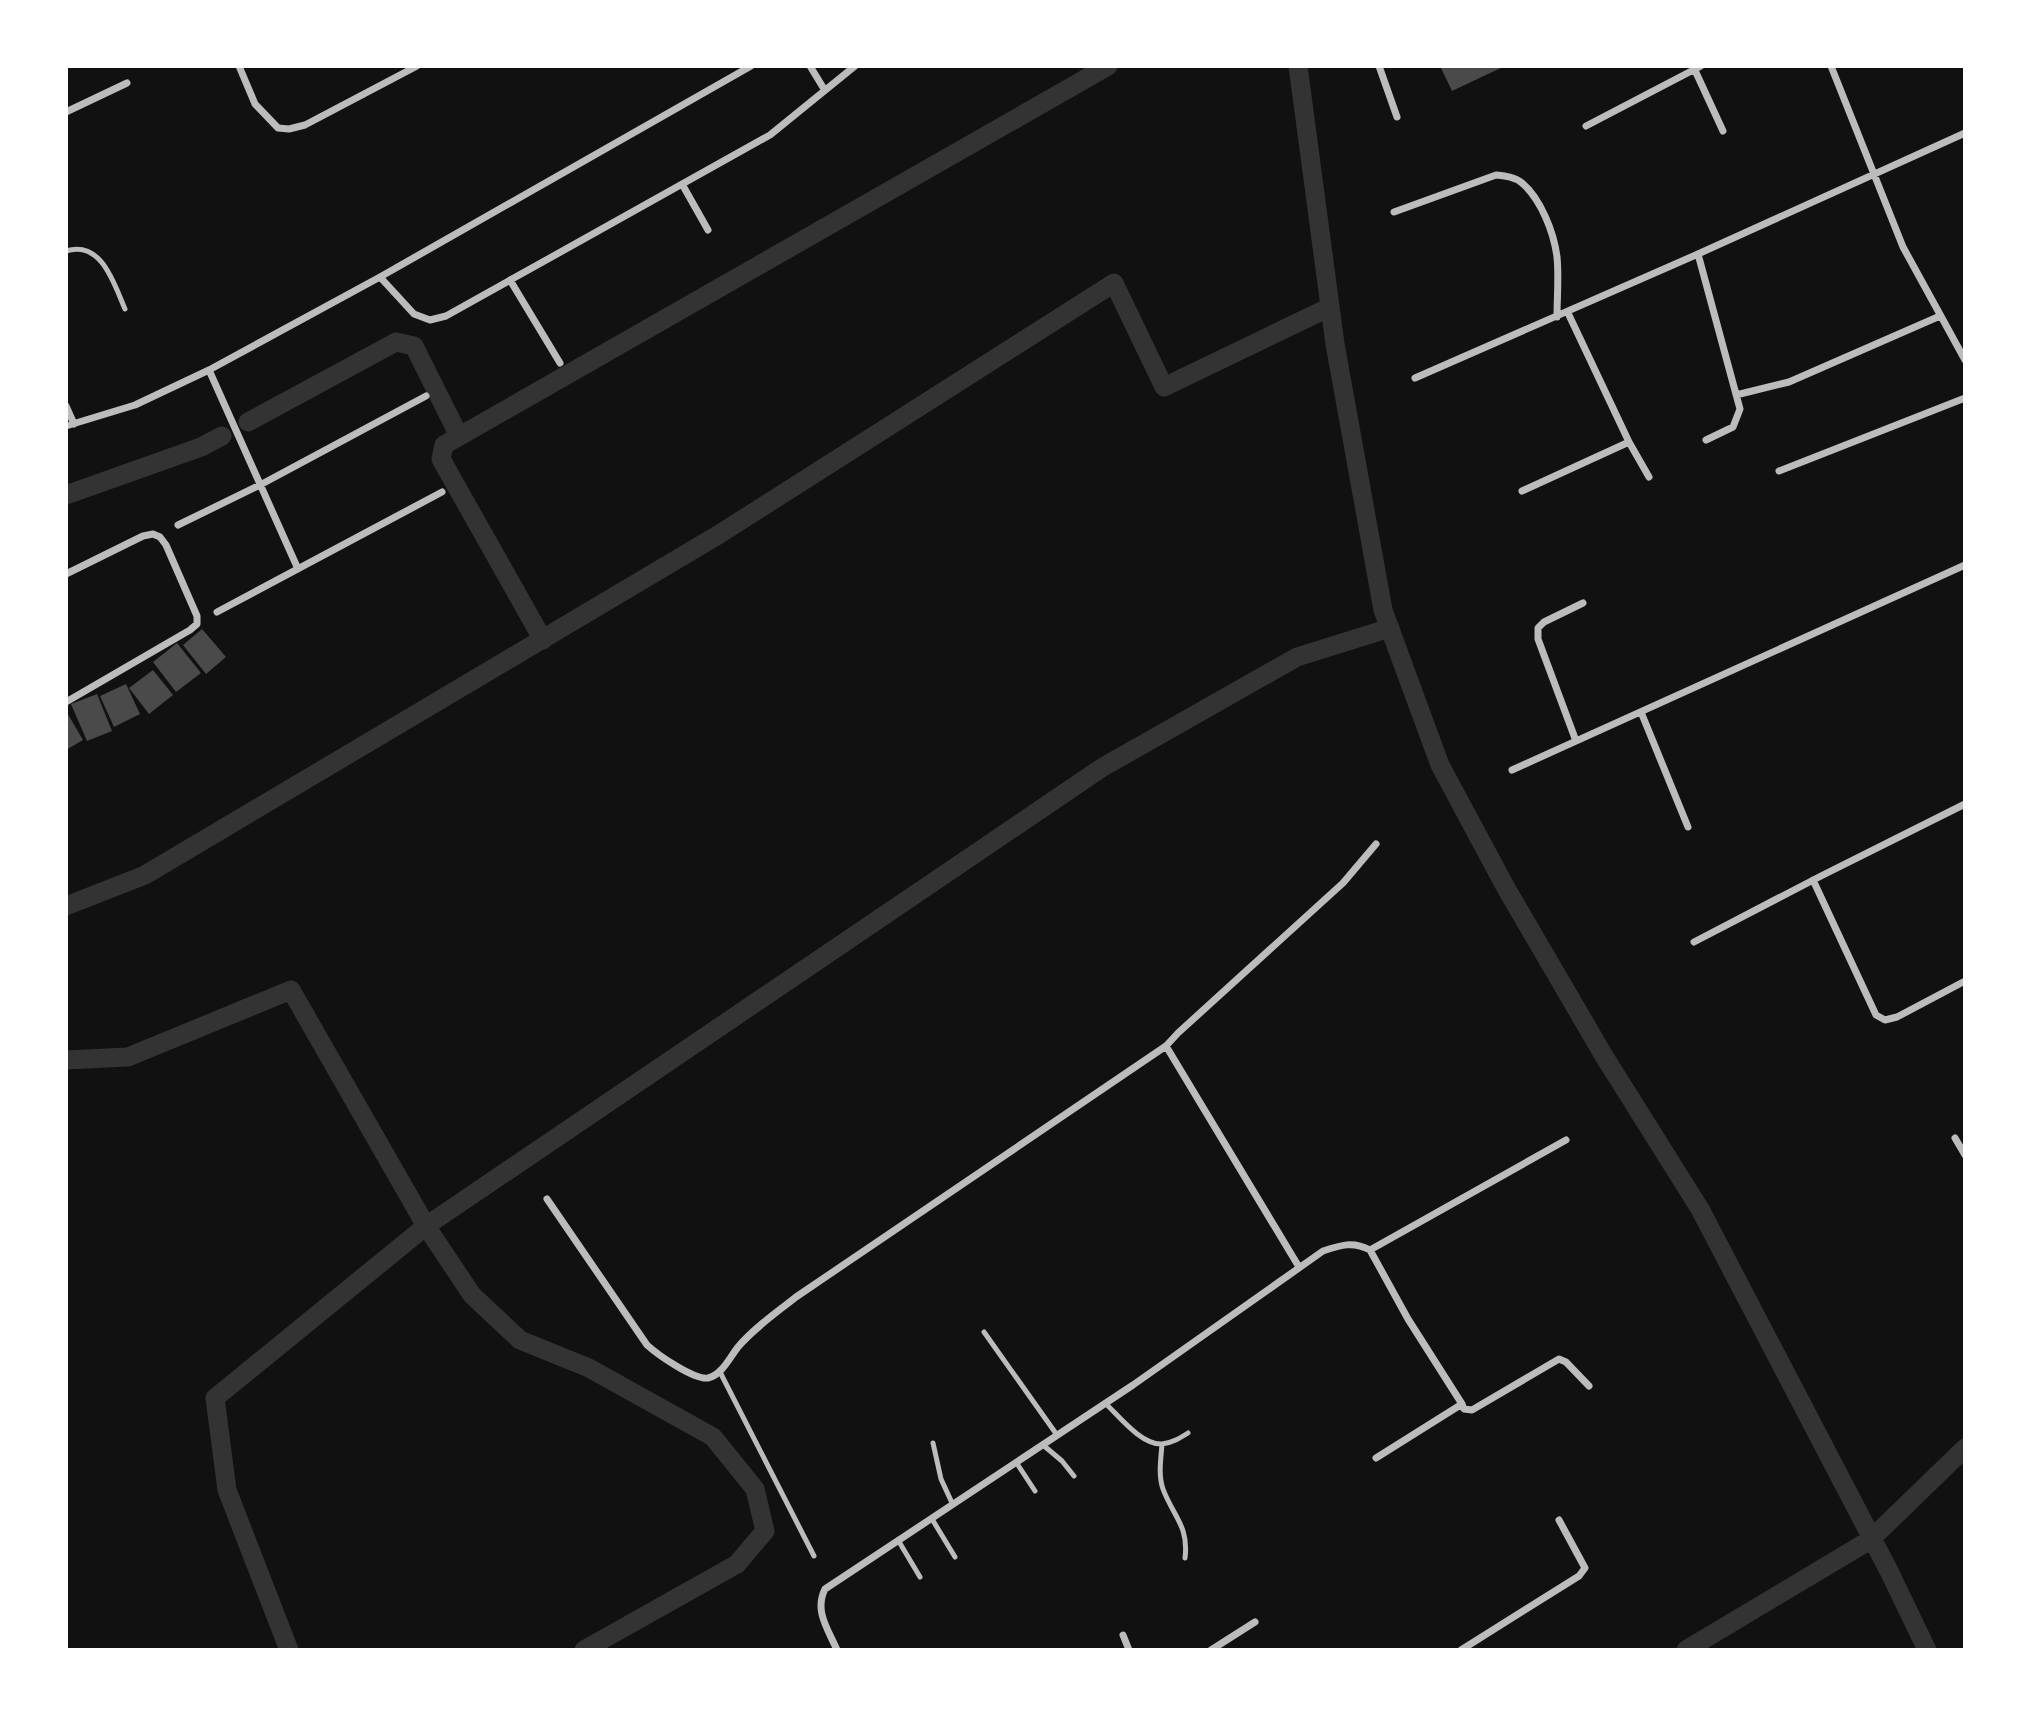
<svg xmlns="http://www.w3.org/2000/svg" width="2031" height="1716" font-family="'Golos Text',sans-serif">
<rect width="100%" height="100%" fill="#111"/>
<g fill="none" stroke-linecap="round" stroke-linejoin="round">
<path stroke="#333" stroke-width="19" d="M1298 66 1335 344 1383 610 1440 765 1506 888 1604 1056 1700 1209 1889 1571 1927 1650
M248 422 396 342 414 346 459 436
M66 495 201 447 222 436
M543 640 441 459 444 445 1108 66
M66 906 145 875 718 535 1114 283 1164 387 1330 307
M66 1060 128 1057 291 990 426 1226 472 1295 520 1340 589 1368 713 1437 755 1489 765 1531 737 1564 584 1650
M289 1650 227 1490 215 1398 426 1226 1103 767 1297 657 1390 628
M1686 1650 1870 1540 1965 1448"/>
</g>
<path fill="#4a4a4a" d="M1440 66H1505L1452 91Z
M202 629 226 657 206 674 183 645Z
M177 643 201 673 176 692 153 662Z
M153 670 173 695 149 714 129 688Z
M126 684 140 714 114 727 100 696Z
M97 694 112 731 87 741 71 704Z
M66 711 83 740 66 750Z"/>
<g fill="none" stroke-linecap="round" stroke-linejoin="round">
<path stroke="#bcbcbc" stroke-width="5" d="M66 251C102 240 114 284 125 309
M984 1332 1057 1435
M720 1372 814 1556
M1105 1403C1119 1416 1141 1445 1162 1444 1172 1443 1180 1438 1188 1433
M933 1443 941 1479 953 1505
M1162 1444C1161 1458 1158 1475 1163 1489 1173 1516 1189 1526 1185 1558
M1043 1445 1062 1461 1074 1476
M1016 1462 1035 1491
M932 1519 955 1557
M898 1540 920 1577"/>
<path stroke="#bcbcbc" stroke-width="7" d="M239 66 255 104 278 128 289 129 305 125 417 66
M810 66 824 89
M1379 66 1397 117
M1693 66 1723 131
M1831 66 1903 247 1965 360
M66 112 127 83
M1586 126 1701 66
M682 184 708 230
M1394 212 1496 175C1505 176 1515 177 1522 183 1541 199 1554 233 1557 257 1559 276 1557 298 1557 317
M1698 254 1740 409 1733 427 1706 440
M380 277 414 314 430 320 446 316 770 135 855 66
M510 280 560 363
M1568 313 1629 442 1649 477
M209 370 298 569
M1415 378 1698 254 1965 133
M1736 395 1789 382 1940 316
M66 406 74 424
M66 426 135 405 209 370 380 277 751 66
M1779 471 1965 398
M1522 491 1629 442
M178 525 260 485 426 396
M66 574 143 536 153 534 160 537 166 545 197 616V624L190 630 66 702
M217 612 442 492
M1641 712 1688 827
M1576 741 1538 639V628L1544 622 1583 603
M1512 770 1965 565
M1813 880 1876 1015 1885 1020 1897 1017 1965 981
M1694 942 1821 876 1965 804
M1166 1046 1178 1033 1343 883 1376 844
M1955 1138 1965 1155
M547 1199 647 1345C658 1355 694 1380 708 1378 722 1375 730 1357 738 1347 754 1328 776 1313 796 1297L1166 1046 1299 1267
M1370 1250 1566 1140
M1376 1458 1462 1404 1464 1409 1472 1410 1559 1359 1566 1362 1589 1386
M1123 1635 1129 1650
M837 1650C828 1629 814 1611 825 1589L1133 1385 1323 1251C1341 1245 1353 1241 1370 1250L1408 1319 1462 1404
M1211 1650 1255 1622
M1461 1650 1579 1576 1585 1568 1559 1520"/>
</g>
<rect width="2031" height="1716" fill="none" stroke="#ffffff" stroke-width="136"/>
</svg>
